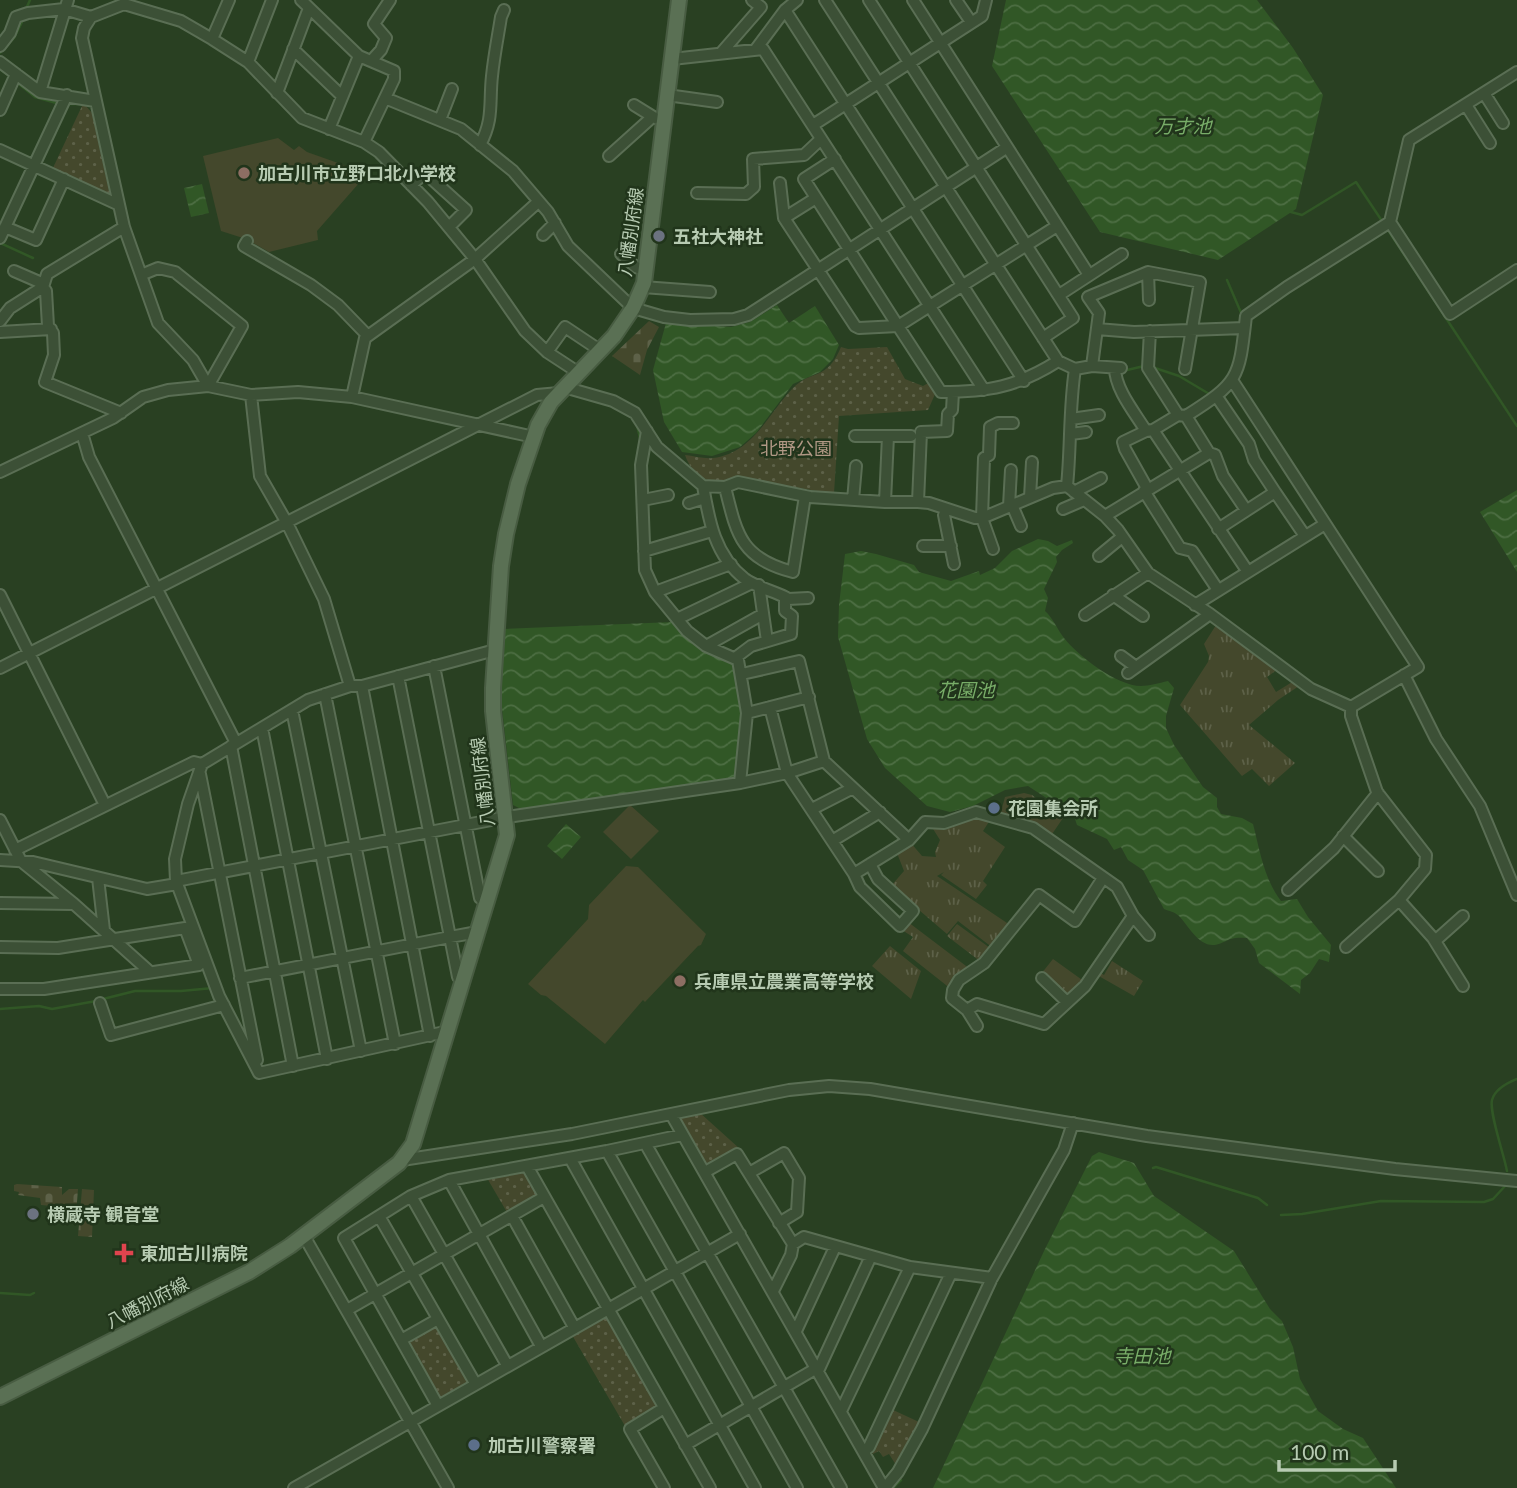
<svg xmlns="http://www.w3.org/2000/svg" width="1517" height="1488" font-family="Lato,'Noto Sans JP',sans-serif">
<defs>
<pattern id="grass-tufts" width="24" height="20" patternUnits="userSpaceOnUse" patternTransform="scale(1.75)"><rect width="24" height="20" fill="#44482c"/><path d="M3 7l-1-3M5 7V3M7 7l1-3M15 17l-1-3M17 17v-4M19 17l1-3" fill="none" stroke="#5d6148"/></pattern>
<pattern id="cemetery-stones" width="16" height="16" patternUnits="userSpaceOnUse" patternTransform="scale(1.75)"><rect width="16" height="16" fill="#44482c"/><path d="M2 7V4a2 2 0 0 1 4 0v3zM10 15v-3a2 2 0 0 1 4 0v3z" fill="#5d6148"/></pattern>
<pattern id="park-dots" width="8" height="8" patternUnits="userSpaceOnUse" patternTransform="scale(1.75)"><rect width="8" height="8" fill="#44482c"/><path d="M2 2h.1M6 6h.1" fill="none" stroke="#5d6148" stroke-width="1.8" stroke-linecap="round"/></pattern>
<pattern id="water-waves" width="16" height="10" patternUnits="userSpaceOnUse" patternTransform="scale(1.75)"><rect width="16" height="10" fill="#315726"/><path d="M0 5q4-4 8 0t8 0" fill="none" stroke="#4d6e43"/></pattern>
</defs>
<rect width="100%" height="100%" fill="#294022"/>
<path fill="url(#grass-tufts)" d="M1218 622 1281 667 1267 677 1276 692 1297 679 1302 684 1278 700 1249 725 1295 763 1269 786 1252 769 1242 776 1180 705 1208 662 1209 656 1204 644Z
M1024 793 1032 795 1063 818 1050 837 1000 815 1005 797Z
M968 817H992L983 831 1005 847 983 881 987 885 976 899 941 875 944 872 937 876 1010 925 993 948 958 921 947 934 891 886 904 871 897 853 910 842 922 856 936 857 935 852 940 840 930 824Z
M908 922 970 969 951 989 903 951 913 937 902 930Z
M957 924 990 948 981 962 947 936Z
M890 946 921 971 911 999 872 966Z
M1053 959 1085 982 1069 999 1041 974Z
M1112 961 1143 981 1134 996 1097 975 1099 972 1104 975Z"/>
<path fill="url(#cemetery-stones)" d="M649 321 659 327 647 350 640 375 612 356Z
M17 1184 62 1187V1195L69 1189H78L76 1215 52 1214V1206L41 1205 40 1198 18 1195 19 1192 14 1191V1185Z
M82 1189 94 1190 92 1237 78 1236Z"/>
<path fill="url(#park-dots)" d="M82 106H86L92 113 110 195 52 170Z
M841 347 848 349 887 347 905 379 923 386 930 382 936 392 928 410 839 416 834 493C803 490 773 482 743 479 732 477 722 484 711 481 698 478 689 467 685 455 694 456 704 459 713 458 753 453 768 414 793 388 812 369 827 381 841 347Z
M699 1112 740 1149 710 1166H706L680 1120 681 1116Z
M525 1171 539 1196 508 1214 487 1178Z
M602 1317H606L656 1405V1409L625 1426 572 1335Z
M434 1325 438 1326 468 1379 466 1385 442 1399 438 1398 408 1345 409 1339 418 1334 420 1336Z
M891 1409 919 1422 896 1465 889 1454 883 1457 879 1451 873 1454 871 1451Z"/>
<path fill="#44482c" d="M278 138 294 150 299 146 307 152 355 169 360 182 317 231 318 240 269 252 246 239 221 231 203 156Z
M630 805 659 831 631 859 603 832Z
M626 866 638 867 706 934 701 945 698 946 645 1002 643 1000 605 1044 546 996 541 995 528 984 588 919 589 905Z"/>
<path fill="url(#water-waves)" d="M1006 0H1257L1293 48 1323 95 1296 209 1218 260 1100 232 992 66Z
M202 184 209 213 191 217 184 188Z
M777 305 789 323 815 306 839 345 833 359 820 372 793 384 756 433 740 447 712 456 682 452 664 422 653 370 666 323 731 327 750 322Z
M1517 490V572L1480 512Z
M1038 539 1048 541 1057 546 1072 540 1073 543 1062 550 1056 557 1057 562 1044 589 1048 598 1045 611C1053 618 1057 629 1064 638 1078 656 1117 686 1141 686 1149 686 1159 683 1168 681L1174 688 1166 716V728L1174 745 1203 787 1217 798V807L1221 814 1242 818 1253 824C1260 851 1264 879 1281 901L1297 899 1308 917 1331 945 1329 962 1319 959 1310 973 1301 980 1300 994 1259 963 1255 949 1247 938C1227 936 1227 943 1214 945 1198 946 1188 925 1179 916 1175 912 1169 911 1164 909L1143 870 1128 860 1121 847 1114 850 1107 839 1077 825 1074 816 1028 786 1005 790 973 806 950 812 927 806 885 768 867 739 838 637 839 605 845 554 861 551 876 554 914 565 919 572 951 581 979 571 980 575 995 568 1012 551Z
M673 622 696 646 732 661 742 698 737 773 732 780 521 809 513 805 500 691 504 629Z
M566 824 581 837 562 859 547 846Z
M1099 1152 1134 1163 1154 1196 1234 1251 1270 1309 1282 1321 1293 1347 1300 1379 1318 1411 1343 1429 1363 1438 1396 1488H933L1045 1249 1092 1156Z"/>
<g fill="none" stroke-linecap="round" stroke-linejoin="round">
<path stroke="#315726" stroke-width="2.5" d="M26 9 30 0
M0 53 14 38 23 20
M0 69 8 75
M19 84 35 97 60 104
M68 104H80
M1291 212 1302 215 1356 182 1382 221
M1386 227 1517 426
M0 243 33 258
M1227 280 1242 315
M1152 367 1179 376 1211 395
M1123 371 1144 366
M637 425 640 438 639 449
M642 575 648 588
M666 613 672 622
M103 999 135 991H181L213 988
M0 1009 39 1006 52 1009 96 1001
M1153 1168 1156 1167 1258 1198 1267 1205
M1507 1171C1504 1155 1489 1112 1492 1100 1495 1089 1507 1083 1517 1079
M1281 1215 1302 1214 1381 1201 1484 1202 1493 1199 1506 1185
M0 1293 30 1295 34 1293
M893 1488 901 1480"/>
<defs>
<path id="minor" d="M301 0 359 56 329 129
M825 0 1058 361
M869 0 1073 318 1043 338
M913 0 1089 275
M956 0 971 22
M785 10 1024 381
M91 17 84 28 82 38 124 227 158 323 193 360 208 386
M212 39 229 0
M0 46 10 33 16 17 28 13 64 9 91 17 124 4 181 21 212 39 248 62 302 118 364 142 379 152 428 202 475 259 525 331 547 352 579 373
M293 49 342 96
M756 49 785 10 797 0
M721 53 761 7 752 0
M359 56 394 71V79L364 142
M672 59 763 49 984 390
M371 61 381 50 386 38 374 24 390 0
M0 62 40 92 95 101
M248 62 272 0
M40 92 68 0
M277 93 309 8
M1484 93 1503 123
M667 95 717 102
M385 98 461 129 513 171 548 212 568 246 633 308 664 317 690 320 734 319 748 315 1006 148
M634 105 655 118
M1466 105 1490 143
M0 110 16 74
M440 120 452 89
M813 125 982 16 986 0
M480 145C494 119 489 103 492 76 494 56 498 36 501 17L504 10
M0 150 117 204
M609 156 649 120 650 115
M835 159 804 179 898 326 1057 226
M780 183 784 218 855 326 859 328 898 326 941 392C988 392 1017 387 1058 361L1075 369 1092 366 1121 368
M411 185 425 173 466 210 449 227
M697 193 746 194 754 187 753 159 804 155 821 139
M784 218 816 198
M1390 222 1450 314 1517 270
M5 227 36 240 64 179
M543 235 555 223
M0 238 67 95
M247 241 244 246 311 285 338 305 368 336
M621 254 636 267 646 271
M14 271 44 284
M1148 272 1149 300
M141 275 158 268 175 272 242 326 208 386
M43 287 46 291 48 326 53 333 54 355 45 382 121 413
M643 287 710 292
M1059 295 1122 254
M0 321 10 308 43 287 47 274 124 227
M1097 329 1134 332 1244 328
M1150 331 1148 368 1178 415
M0 332 51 329
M547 352 565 327 601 351
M1092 366 1099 313 1088 297 1148 272 1200 282 1185 369
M1115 368C1115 389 1135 413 1146 431L1153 430 1248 572
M1232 380 1418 667 1351 707
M564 387 613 401 635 413 657 447 703 486 725 487 738 482 810 497 885 502H918L929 503 975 518H982L1053 488 1067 486 1105 516 1118 530 1148 573 1210 614 1311 689 1351 707
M251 395 260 476 287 523 324 599 350 686
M352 397 365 338 475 259 538 202
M1217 397 1249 444 1254 460 1275 492 1218 529
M1186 416 1209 453 1215 455 1223 476 1246 510
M1071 419 1099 415
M1153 430 1178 415 1186 416C1240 382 1239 378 1246 316L1287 287 1390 222 1409 140 1517 72
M647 431 641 465 645 570 655 592 687 631 706 646 738 660 747 713 740 783
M1146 431 1123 442 1125 449 1148 490
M82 433 89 457 236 743
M1071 434 1086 432
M855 436H888
M0 472 113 418 143 397 168 390 208 386 251 395 298 392 352 397 534 437
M703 486C709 521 715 556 745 579 756 587 773 591 785 597V611L792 616 791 634 751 646 735 658
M1067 486C1071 447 1069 408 1075 369
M725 487C737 536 741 558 793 572L805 496
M1144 491 1180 548 1192 551 1218 590
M1074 492 1101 478
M1275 492 1305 536
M1030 497 1032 462
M643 500 668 495
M853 500 856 466
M885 502 888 436H911
M918 502 921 432 947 431 948 414 952 410 953 392
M689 503 705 498
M1012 505 1021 526
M1009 506 1011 470
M946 509 944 515 954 564
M1063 509 1084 500
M1105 516 1209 453
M923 546H951
M993 549 982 518 984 458 989 455 990 427 998 423H1013
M644 551 712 531
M1099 556 1122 537
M759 585 767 641
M655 592 731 564
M0 595 105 805
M1113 595 1143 616
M785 597 788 599 808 598
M1195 605 1325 524
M1085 615 1148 573
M677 619 752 583
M706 646 763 614
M1121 656 1136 667
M434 666 480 898 488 901
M0 668 537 395 559 393
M1128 673 1210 614
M742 674 799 661 824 761 909 840
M1404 675 1436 739 1480 806 1517 895
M398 676 458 977 464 980
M362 686 430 1036
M325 694 395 1044
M770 707 787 773 854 874 909 840 925 822 944 823 976 812 1033 828 1117 887 1133 916 1149 935
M1351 707V716L1377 792 1426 855 1425 869 1399 900 1433 938 1463 986
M292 710 361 1051
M747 713 809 697
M262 728 327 1059
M231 746 293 1066
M200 774 257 1060
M812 809 853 788
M0 820 21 861 74 904 150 972
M1343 836 1378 871
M832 841 880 812
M15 850 194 762 202 764
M0 860 33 862 147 889 177 884
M854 874 860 887 900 926 913 911 878 879 870 864
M98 878 104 930
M176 881 507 817 740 783 787 773 824 761
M1288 890 1334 848 1378 793
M0 903 74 904
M1435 941 1463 916
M0 947 58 948 185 928 199 965 44 989H0
M1346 947 1399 900
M240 978 450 937 472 933 478 934
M1042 978 1067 1002
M100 1003 111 1035 224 1005
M967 1010 977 1004 1044 1024 1085 986 1133 916
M977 1026 967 1010 952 998 953 990 959 980 984 963 1039 895 1075 921 1103 878
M449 1031 259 1073 219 996 176 881 175 859 188 804 202 764 308 700 350 686H362L495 650
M671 1114 884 1488
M645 1143 841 1488
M607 1151 797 1488
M570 1158 755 1488
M402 1160 572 1134 789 1090 829 1086 870 1089 1147 1136 1395 1169 1517 1181
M527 1166 710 1488
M705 1172 737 1154 793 1244 791 1255 773 1291
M749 1173 784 1153 799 1178 797 1212 779 1223
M449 1180 541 1346
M411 1196 507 1365
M379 1216 475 1383
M512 1216 574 1327
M304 1236 448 1488
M793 1244 804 1237 910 1267 992 1278
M347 1310 544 1197
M796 1331 835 1247
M401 1340 438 1319
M818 1371 871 1256
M437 1404 344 1238 411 1196 449 1180 607 1151 682 1135
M841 1411 910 1267
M685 1445 817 1368
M864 1451 869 1447 951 1273
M294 1488 740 1234
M664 1488 630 1429 664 1408
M885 1488 898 1472 922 1429 992 1278 1064 1150 1073 1123"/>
<path id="major" d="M0 1397 249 1272 290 1246 399 1163 413 1144 507 835 493 711V688L501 566 506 534 518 484 538 425 551 402 614 336 633 308 644 283 679 0"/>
</defs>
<use href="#minor" stroke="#5a6e54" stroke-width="14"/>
<use href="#major" stroke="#485c42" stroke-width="18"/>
<use href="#minor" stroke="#3c5036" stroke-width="10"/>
<use href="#major" stroke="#5a7054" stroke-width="14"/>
</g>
<g fill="#8d6e63" stroke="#21351b" stroke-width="2.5">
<circle cx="244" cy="173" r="7"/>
<circle cx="680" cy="981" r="7"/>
</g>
<g fill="#6b7280" stroke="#21351b" stroke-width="2.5">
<circle cx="659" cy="236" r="7"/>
<circle cx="33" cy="1214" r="7"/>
</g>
<g fill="#5c6f8a" stroke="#21351b" stroke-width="2.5">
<circle cx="994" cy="808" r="7"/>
<circle cx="474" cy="1445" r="7"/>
</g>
<path fill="#e0444e" stroke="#21351b" stroke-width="2.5" d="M120.5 1242.5h7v7h7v7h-7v7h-7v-7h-7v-7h7z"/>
<g text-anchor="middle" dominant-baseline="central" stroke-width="5" stroke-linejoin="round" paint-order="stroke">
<g font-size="18" font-weight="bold" fill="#b7cbb2" stroke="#21351b" text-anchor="start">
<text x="258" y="173">加古川市立野口北小学校</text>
<text x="673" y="236">五社大神社</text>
<text x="1008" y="808">花園集会所</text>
<text x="694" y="981">兵庫県立農業高等学校</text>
<text x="47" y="1214">横蔵寺 観音堂</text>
<text x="140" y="1253">東加古川病院</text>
<text x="488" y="1445">加古川警察署</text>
</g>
<g font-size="18" fill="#b7cbb2" stroke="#21351b">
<text transform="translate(630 232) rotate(-82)">八幡別府線</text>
<text transform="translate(482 782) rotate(-97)">八幡別府線</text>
<text transform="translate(147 1302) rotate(-27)">八幡別府線</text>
</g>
<g font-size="18" fill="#b19885" stroke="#21351b">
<text x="796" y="448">北野公園</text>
</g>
<g font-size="19" font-style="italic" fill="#78ad68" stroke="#21351b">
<text x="1183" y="125">万才池</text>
<text x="966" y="689">花園池</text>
<text x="1142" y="1355">寺田池</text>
</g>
</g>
<path d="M1279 1460v10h116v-10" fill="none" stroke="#b7cbb2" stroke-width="3.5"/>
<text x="1290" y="1460" font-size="21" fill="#b7cbb2" stroke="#21351b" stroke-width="5" paint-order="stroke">100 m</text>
</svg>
